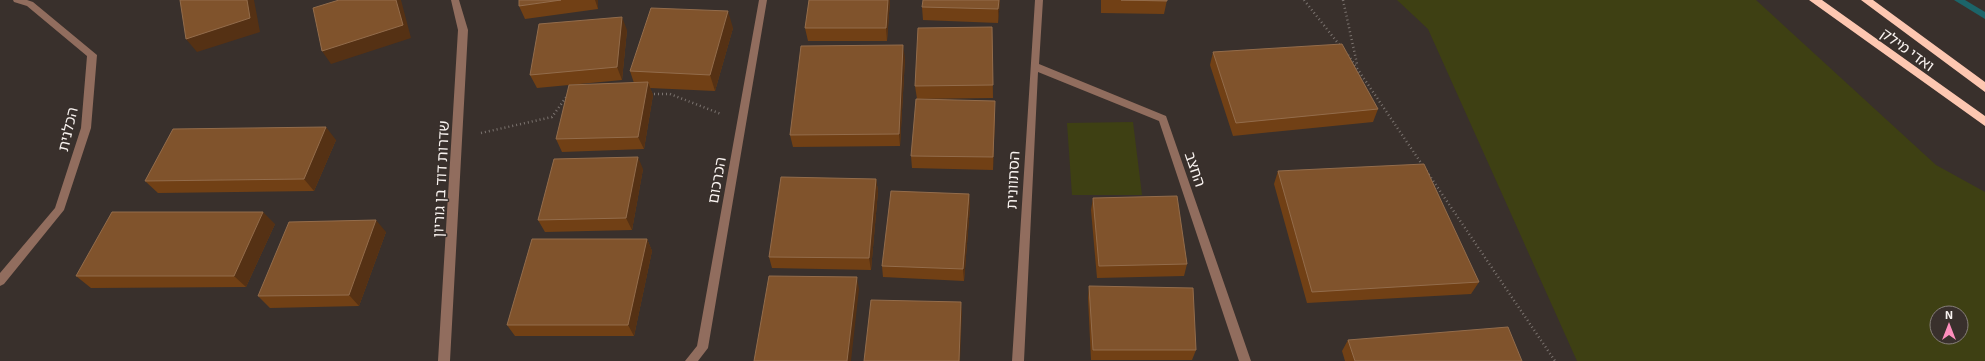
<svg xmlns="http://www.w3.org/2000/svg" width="1985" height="361" font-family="'Exo 2','Noto Sans Hebrew',sans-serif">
<rect width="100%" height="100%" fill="#39302c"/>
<path fill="#3e4013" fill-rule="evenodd" d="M1397 0H1756L1936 165 1985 192V361H1577L1428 29ZM1937 313H1961V337H1937Z
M1133 122 1142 195H1072L1067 123Z"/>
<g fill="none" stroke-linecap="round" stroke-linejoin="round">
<path fill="#1c6469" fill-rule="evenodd" d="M1954 0H1965L1985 12V19Z"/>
<path stroke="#7b736f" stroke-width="2.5" stroke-dasharray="1 3" stroke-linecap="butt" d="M1304 0 1341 47
M1343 0 1357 64
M1348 55 1555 361
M650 94H670L721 114
M481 133 552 117 567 96"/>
<path fill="#916d5e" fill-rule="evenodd" d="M13 0H27L33 2 97 55 91 128 64 210 4 284 0 286V273L55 208 81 128 87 56 27 6 14 2Z
M451 0H459L468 30 450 361H438L458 30Z
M759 0H767L708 348 698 361H685L697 346Z
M1035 0H1043L1039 64 1166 116 1251 361H1239L1159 121 1038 72 1024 361H1012Z"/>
<path fill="#fdc7b1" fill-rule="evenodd" d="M1809 0H1822L1985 116V126Z
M1861 0H1873L1985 82V92Z"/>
</g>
<path fill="#714015" d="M519 0H598V9L525 19 519 6Z
M809 0H890L887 41H808L805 28Z
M1000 0 998 23 923 20 922 7Z
M1101 0H1167L1164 14 1101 13Z
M992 27 993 98 917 99 915 86Z
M733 28 715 91 650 88 653 95 644 149 562 152 556 139 634 83 630 71Z
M627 30 622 80 537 88 530 75Z
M1213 52 1378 109 1373 122 1233 136 1210 65Z
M905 58 900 146 793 147 790 135Z
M995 113 993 170 912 168 911 156Z
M336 140 314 191 158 193 145 181Z
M643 169 632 230 545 232 538 220Z
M1278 171 1479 282 1471 294 1307 303 1274 184Z
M876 179 878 191 871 270 772 268 769 257Z
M969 194 970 206 964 281 883 277 882 266Z
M1093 198 1187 264 1184 276 1097 278 1091 210Z
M275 224 246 287 91 288 76 276Z
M386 232 359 306 270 308 258 296Z
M647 239 652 251 634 336H515L507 325Z
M1089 286 1196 350 1192 360H1091L1088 298Z
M1348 340 1522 361H1345L1342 351Z"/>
<path fill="#553114" d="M247 0H254L260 32 197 52 186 39Z
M396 0H401L411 38 331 64 322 51Z
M595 0H598V9Z
M888 0H890L887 41 886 28Z
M999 0H1000L998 23V9Z
M728 11 733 28 715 91 710 75Z
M622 17 627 30 622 80 617 67Z
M903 45 905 58 900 146 899 134Z
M648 82 653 95 644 149 638 137Z
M995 101V113L993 170V157Z
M326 127 336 140 314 191 304 179Z
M638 157 643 169 632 230 626 218Z
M876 179 878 191 871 270 869 258Z
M969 194 970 206 964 281 963 269Z
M263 212 275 224 246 287 234 276Z
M376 220 386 232 359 306 349 295Z
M647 239 652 251 634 336 628 325Z
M857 277 859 289 851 361H847Z
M961 302 962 313 960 361H959Z"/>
<path fill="#80532c" stroke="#936c4b" d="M180 0H247L250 18 186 39Z
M339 0H396L403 25 322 51 313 8Z
M519 0H561L519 6Z
M809 0H888L886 28H805Z
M923 0H999L998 9 922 7Z
M1121 0H1167V1Z
M651 8 728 11 710 75 630 71Z
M622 17 617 67 530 75 539 24Z
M992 27 993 85 915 86 918 28Z
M1342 44 1378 109 1236 123 1213 52Z
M903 45 899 134 790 135 801 46Z
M648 82 638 137 556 139 569 85Z
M916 99 995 101 993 157 911 156Z
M326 127 304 179 145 181 173 129Z
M638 157 626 218 538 220 554 159Z
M1424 164 1479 282 1312 292 1278 171Z
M781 177 876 179 869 258 769 257Z
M891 191 969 194 963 269 882 266Z
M1177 196 1187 264 1099 266 1093 198Z
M112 212H263L234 276H76Z
M376 220 349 295 258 296 289 222Z
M532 239H647L628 325H507Z
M769 276 857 277 847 361H754Z
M1089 286 1193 288 1196 350H1093Z
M871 300 961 302 959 361H864Z
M1508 327 1522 361H1355L1348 340Z"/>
<g text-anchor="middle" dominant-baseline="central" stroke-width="3" stroke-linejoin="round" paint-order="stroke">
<g font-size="15" fill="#f9f3f0" stroke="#39302c">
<text transform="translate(1908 49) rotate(36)">ואדי מילק</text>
<text transform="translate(67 129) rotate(-77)">הכלנית</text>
<text transform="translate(1196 169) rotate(71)">החצב</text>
<text transform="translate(440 179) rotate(-87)">שדרות דוד בן גוריון</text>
<text transform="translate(716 180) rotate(-80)">הכרכום</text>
<text transform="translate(1012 180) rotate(-87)">הסתוונית</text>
</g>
</g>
<g transform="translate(1949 325)"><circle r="19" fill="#39302c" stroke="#867e7a"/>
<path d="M0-3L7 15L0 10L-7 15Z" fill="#fe8ebc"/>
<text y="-6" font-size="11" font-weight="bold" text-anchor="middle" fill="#f9f3f0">N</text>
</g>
</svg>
